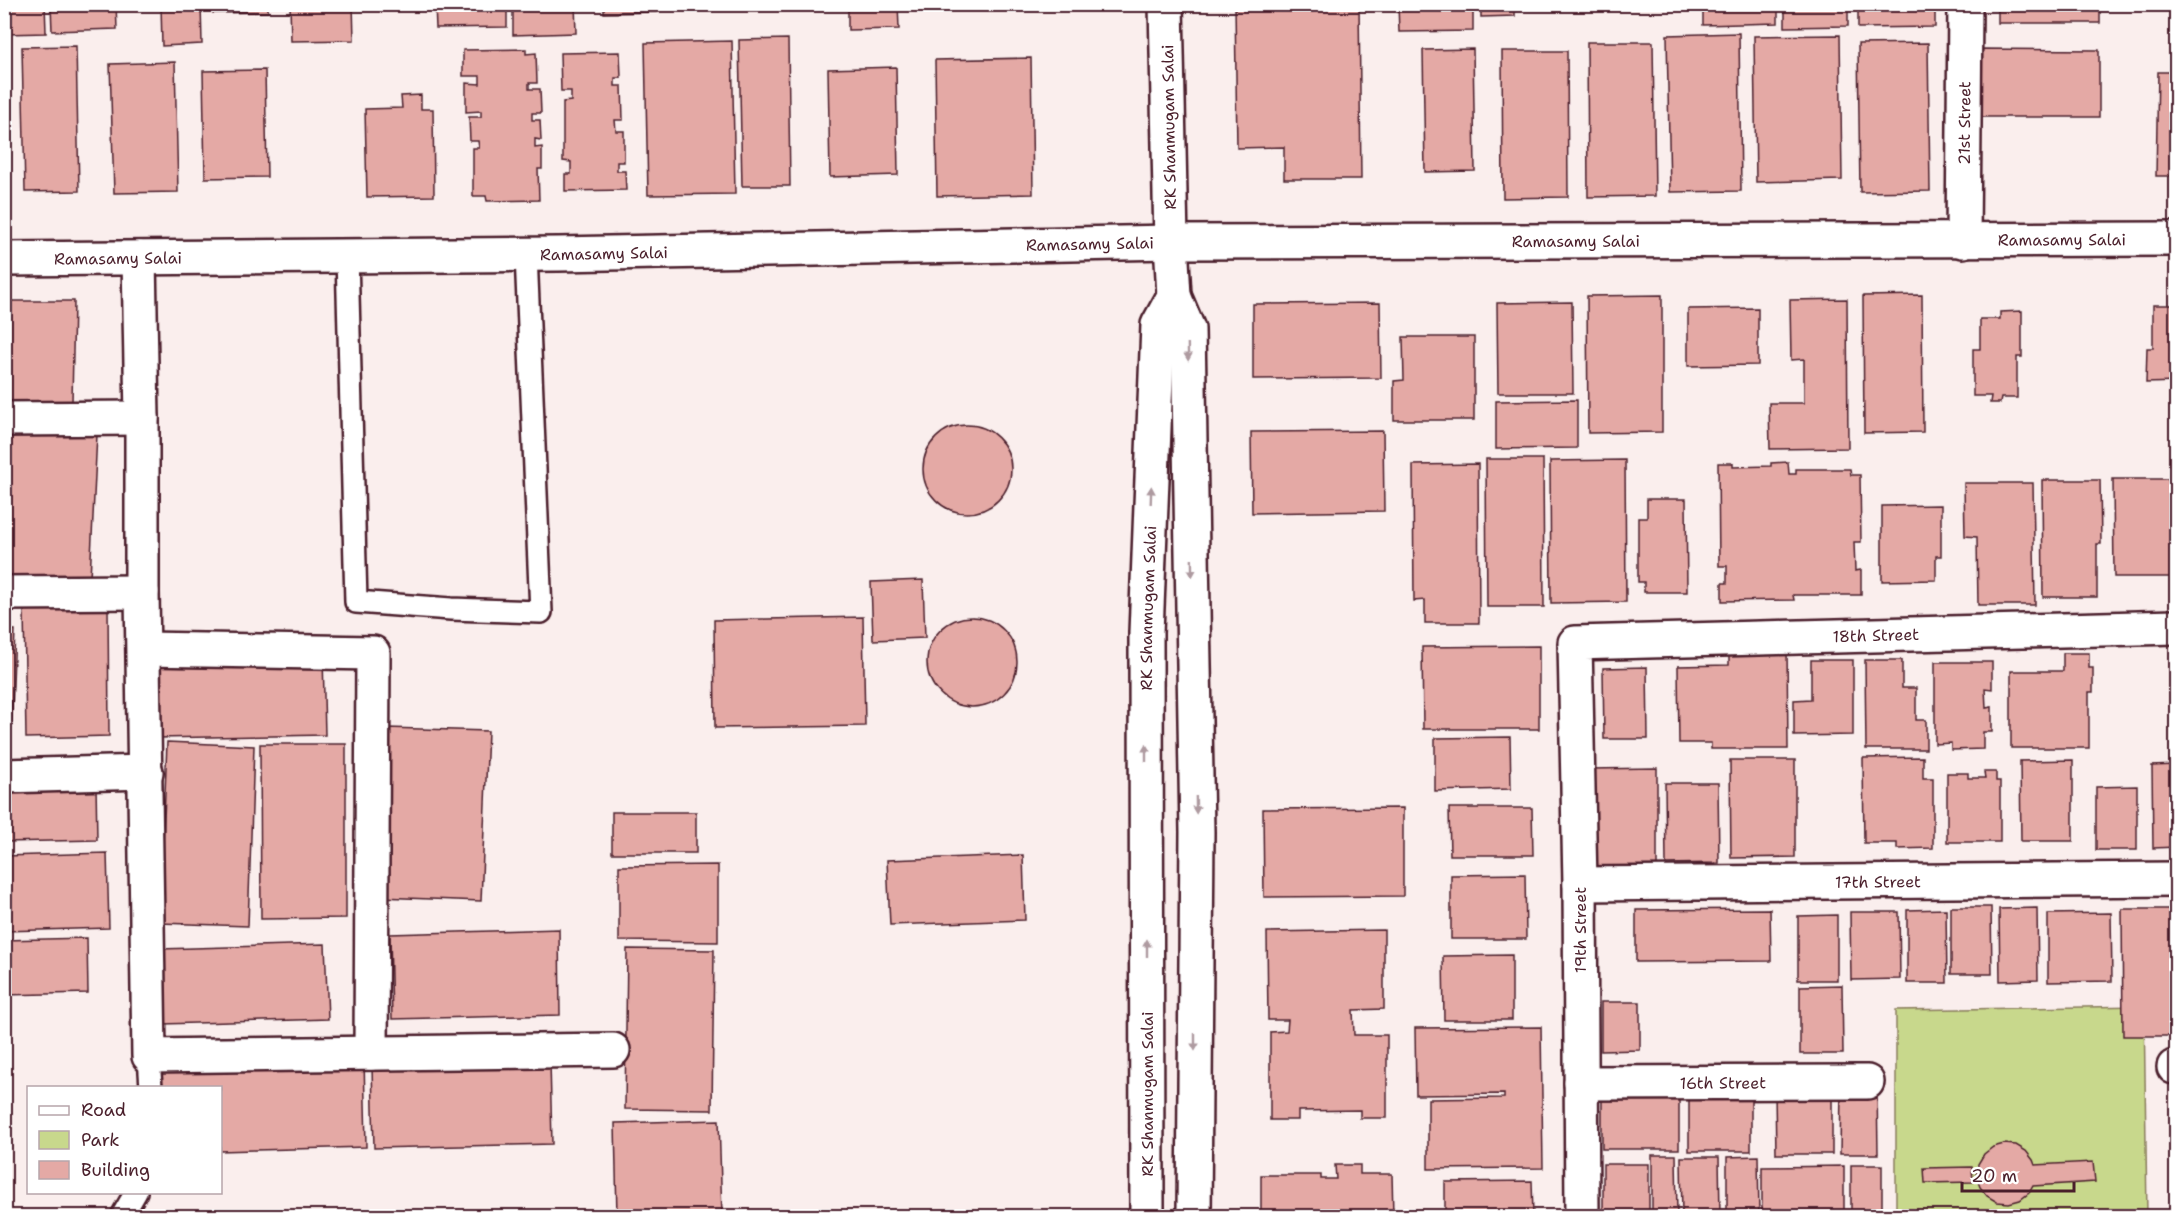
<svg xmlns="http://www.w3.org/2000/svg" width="2181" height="1221" font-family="'Shantell Sans',sans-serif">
<rect width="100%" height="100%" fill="#faeeed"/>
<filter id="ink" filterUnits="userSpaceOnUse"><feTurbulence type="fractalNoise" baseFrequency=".0167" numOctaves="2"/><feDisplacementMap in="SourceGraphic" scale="12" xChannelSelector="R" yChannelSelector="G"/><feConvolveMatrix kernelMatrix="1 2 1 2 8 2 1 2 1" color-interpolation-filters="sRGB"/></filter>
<g filter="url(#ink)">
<path fill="#c8d88c" stroke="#897c5c" stroke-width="1.5" d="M2144 1006 2147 1216H1896V1010Z"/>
<path fill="#e4a9a5" stroke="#4a1f2b" stroke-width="1.5" d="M4 4H45L46 33 4 34Z
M51 4H116L117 29 52 31Z
M161 4H201L202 44 162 46Z
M213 4H268V12L213 13Z
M290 4H353L354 40 291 41Z
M435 4H507V27L436 28Z
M513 4H575L576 33 513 35Z
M604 4H657V12L604 13Z
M848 4H898L899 29 848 30Z
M1235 4H1359L1361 179H1284V147L1237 148Z
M1398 4H1473V31L1399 32Z
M1481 4H1515V16L1481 17Z
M1703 4H1778V23L1703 25Z
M1785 4H1848V26L1785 27Z
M1858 4H1935V27L1858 28Z
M1998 4H2100V23H1998Z
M1739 33 1741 191 1670 192 1667 35Z
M1840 35 1842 180 1756 182 1754 36Z
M788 39 790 186H742L739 40Z
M732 41 735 194 648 195 645 43Z
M1587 42H1653L1655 196 1588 197Z
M1928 43 1930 191 1860 192 1858 44Z
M76 46 79 191 25 192 22 47Z
M526 49V54L536 53 537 83H529V89H540L541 113H532V120H540L541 140 535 139V148L542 147V169H538L539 200 487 201 486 196H473V148H479L478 141H470L469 117H481V111L466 112V83L480 84V76H463V50Z
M1473 49 1475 171 1425 172 1423 50Z
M1978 49 2099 50V117H1979Z
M1502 51H1567L1568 197 1503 198Z
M620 52 621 78H615V86H622L623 120H615L616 131H624V162H617V171H625L626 190 565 191V174H571V162L563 161V102L571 101V91H561L560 53Z
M1031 58 1033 194 937 196 935 60Z
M175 62 178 192 114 193 110 64Z
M896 67 898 175 830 177 828 69Z
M265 70 267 177 205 178 203 71Z
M2158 72H2176V176H2156Z
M421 95V109H433L434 196 367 197 365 109 402 108 401 96Z
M1662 295V432L1588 433 1587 296Z
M1922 295 1923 432 1864 433 1863 296Z
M1847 299 1848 448 1770 449 1769 403H1804V359L1791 360 1790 300Z
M4 301H74L72 402 4 401Z
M1572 302 1573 393H1498L1497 303Z
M1380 303 1381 378 1253 379V304Z
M2153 305H2176V382L2146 383 2147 348H2153Z
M1758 308V365L1688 366V309Z
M2022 311V357H2017V398H2001L2000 403H1990L1991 396H1973V349H1980V319H2000V312Z
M1403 337H1474V420H1394V381L1404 380Z
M1577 400V448L1496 449V401Z
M923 469a44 44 0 1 1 88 0a44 44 0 1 1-88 0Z
M4 430 97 434 90 578 4 575Z
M1383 431 1384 511 1252 513 1251 432Z
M1486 459H1543L1544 607H1487Z
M1625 460 1626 602 1551 603 1550 461Z
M1788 462 1789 474H1796V469H1850L1851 475H1860L1861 542H1854L1855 571 1861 570V595H1793L1794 600 1722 601V583H1727V566H1719L1718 463H1733V467L1771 466V463Z
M1478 464 1479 623H1425V600L1414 601 1413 465Z
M2113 479H2176V577H2114Z
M2042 480H2100L2101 544H2097V597H2043Z
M1964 483H2033L2035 605H1978L1977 537 1965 536Z
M1647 499H1686L1687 592H1644V582H1638V518H1647Z
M1941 505V556H1936V580L1882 581V506Z
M923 580 925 638 873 640 871 582Z
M108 607 109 736 26 738 24 608Z
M927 662a45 45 0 1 1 90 0a45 45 0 1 1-90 0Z
M863 617 865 726 715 728 714 620Z
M4 630H15L11 736 4 735Z
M1539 646V729H1423L1422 647Z
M1729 648H1787L1788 749H1711V743H1679L1678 666 1729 665Z
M2063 653H2089V668H2093V692H2089V748H2011V671H2063Z
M323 657 325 735 157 738 154 662Z
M1811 660H1853V735L1794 736V700L1811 699Z
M1865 660H1902V688H1916V720H1926V749H1866Z
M1935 662H1992V689L1985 688 1986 708 1992 707V732H1983V749L1951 750V743L1935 744Z
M1647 667 1648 739H1604L1603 668Z
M387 728 488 731 481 901 380 897Z
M1510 737 1511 789 1435 791V738Z
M167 742 254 746 248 926 160 923Z
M260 744H346V918L261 919Z
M1923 757V778H1933V848L1897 849V843H1864L1863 758Z
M1730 760H1795V857L1731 858Z
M2073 760V841H2021L2020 761Z
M2176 765V847L2153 848 2152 766Z
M1657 768V866L1590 867V769Z
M1984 772H1996V781H2000V842H1947V773H1968V778H1985Z
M1665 783H1718L1719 863 1666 864Z
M96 785 97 840 4 842V788Z
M2137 786V850H2096V787Z
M1403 808V896L1264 897 1263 809Z
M1449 808H1532L1533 855H1450Z
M612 812H696V853H612Z
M107 853 109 928 4 931V856Z
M1023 855 1025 920 890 925 887 860Z
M718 865V942L619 941V866Z
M1525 874 1526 939H1451V875Z
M1951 907H1991L1992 974H1951Z
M2037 908 2038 980 2000 981 1999 909Z
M1770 909 1771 961 1636 962V910Z
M1946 909 1947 983H1907V910Z
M2122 909H2176V1036H2123Z
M1850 912H1899L1900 979 1851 980Z
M2111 913 2112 981 2048 982V914Z
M1837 915V980H1798V916Z
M559 929 560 1015 392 1019 390 934Z
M1384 930V1009L1353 1010 1354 1035H1387V1118H1360V1110L1298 1111V1120H1270V1032L1287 1031 1288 1020H1268L1267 932Z
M87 938 88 993 4 995V940Z
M325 944 328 1019 163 1024 160 949Z
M627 949 714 950 712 1110 625 1109Z
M1512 955V1020H1444L1443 956Z
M1842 985 1843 1054H1800V986Z
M1601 1002H1640V1050L1601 1051Z
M1541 1027 1543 1168 1428 1169V1099L1504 1098V1094L1416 1095 1415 1028Z
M364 1059 366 1147 220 1151V1088H162V1064Z
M550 1062 552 1144 374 1148 372 1066Z
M1602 1088H1679V1149H1602Z
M1877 1088 1878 1154H1840L1841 1089Z
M1689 1089H1751V1151H1689Z
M1832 1091V1154H1776L1775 1092Z
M719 1120 722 1216H617L615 1123Z
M2004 1144 2016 1145 2026 1151 2033 1160 2035 1165 2093 1162 2095 1182 2033 1186 2029 1193 2020 1200 2009 1203 1997 1202 1987 1196 1980 1187 1976 1176 1978 1164 1984 1154 1993 1147Z
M1652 1155H1676L1677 1216H1652Z
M1758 1156 1759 1216H1727V1157Z
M1681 1157H1719L1720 1216H1682Z
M1603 1164H1649V1216H1603Z
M1335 1165H1360V1174H1392L1393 1216H1261V1175H1321V1179H1336Z
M1851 1165H1882V1216H1851Z
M1844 1166V1216H1762V1167Z
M1972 1167 1973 1182 1925 1183 1924 1168Z
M1532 1181 1533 1216H1445V1182Z"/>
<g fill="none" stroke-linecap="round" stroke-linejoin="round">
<defs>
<path id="service" d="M347 256 356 602 451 609 541 612 526 254
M149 1056 151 1088
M122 1216 136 1192"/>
<g id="minor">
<path id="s1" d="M1963 241 1965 4"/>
<path d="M139 258 142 418V592L149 1056 613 1050"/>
<path d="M4 419 142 418"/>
<path d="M4 593 142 592"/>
<path d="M144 649 373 653 371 1053"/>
<path d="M4 776 146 772"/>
<path id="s2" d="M1580 884 2176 879"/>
<path d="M2174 1067H2176"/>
<path id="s3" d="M1581 1083 1867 1082"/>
<path id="s4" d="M1582 1216 1580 884 1575 643 2176 627"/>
</g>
<g id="tertiary">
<path id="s5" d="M4 259 559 254 1171 242 2176 239"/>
<path d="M1174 296 1188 329 1197 832 1194 1216"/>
<path id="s6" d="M1147 1216 1146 633 1158 325 1174 296 1171 242 1166 4"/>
</g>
</defs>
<use href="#service" stroke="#4a1f2b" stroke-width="26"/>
<use href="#minor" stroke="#4a1f2b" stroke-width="38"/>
<use href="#tertiary" stroke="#4a1f2b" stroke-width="38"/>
<use href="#service" stroke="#fff" stroke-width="21"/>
<use href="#minor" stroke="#fff" stroke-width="33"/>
<use href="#tertiary" stroke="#fff" stroke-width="33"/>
</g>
<defs><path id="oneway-solid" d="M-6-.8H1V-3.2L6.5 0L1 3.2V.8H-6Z" transform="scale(1.5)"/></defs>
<g fill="#ae9aa0">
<use href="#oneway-solid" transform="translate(1188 352) rotate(89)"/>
<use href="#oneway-solid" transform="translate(1151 495) rotate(-88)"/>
<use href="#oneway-solid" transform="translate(1192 568) rotate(89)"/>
<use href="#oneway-solid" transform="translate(1146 753) rotate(-90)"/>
<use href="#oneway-solid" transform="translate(1196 805) rotate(89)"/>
<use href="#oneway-solid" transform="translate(1147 948) rotate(-90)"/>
<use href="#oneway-solid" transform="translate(1195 1042) rotate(90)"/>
</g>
</g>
<g text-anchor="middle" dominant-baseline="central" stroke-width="4.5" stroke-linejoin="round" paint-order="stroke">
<g font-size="16" fill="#4a1f2b" stroke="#fff">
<text stroke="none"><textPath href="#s1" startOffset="118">21st Street</textPath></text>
<text transform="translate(1169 127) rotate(-91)">RK Shanmugam Salai</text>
<text stroke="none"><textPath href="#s5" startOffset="2058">Ramasamy Salai</textPath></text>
<text stroke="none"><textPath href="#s5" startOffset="1572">Ramasamy Salai</textPath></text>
<text stroke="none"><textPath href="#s5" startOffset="1086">Ramasamy Salai</textPath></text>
<text stroke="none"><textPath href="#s5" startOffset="600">Ramasamy Salai</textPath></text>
<text stroke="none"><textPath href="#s5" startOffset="114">Ramasamy Salai</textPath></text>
<text stroke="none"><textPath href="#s6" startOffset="608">RK Shanmugam Salai</textPath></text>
<text stroke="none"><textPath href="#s4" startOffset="874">18th Street</textPath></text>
<text stroke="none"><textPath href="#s2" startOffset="298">17th Street</textPath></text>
<text transform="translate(1580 930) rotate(-90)">19th Street</text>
<text stroke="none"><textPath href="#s3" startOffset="142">16th Street</textPath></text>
<text transform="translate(1147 1094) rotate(-90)">RK Shanmugam Salai</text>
</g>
</g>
<rect width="2181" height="1221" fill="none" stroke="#fff" stroke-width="24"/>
<rect x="12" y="12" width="2157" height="1197" fill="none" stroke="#4a1f2b" stroke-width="2" filter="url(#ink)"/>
<rect x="27" y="1086" width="195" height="108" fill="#ffffff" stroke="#b7a5aa" stroke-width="1.5"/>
<rect x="39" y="1106" width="30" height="9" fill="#ffffff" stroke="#b7a5aa" stroke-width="1.5"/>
<text x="81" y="1116" font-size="18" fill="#4a1f2b">Road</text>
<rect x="39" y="1131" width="30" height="18" fill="#c8d88c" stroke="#b7a5aa" stroke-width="1.5"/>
<text x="81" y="1146" font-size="18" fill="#4a1f2b">Park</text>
<rect x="39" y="1161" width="30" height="18" fill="#e4a9a5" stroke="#b7a5aa" stroke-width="1.5"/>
<text x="81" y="1176" font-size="18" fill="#4a1f2b">Building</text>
<path d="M1962 1182v9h112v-9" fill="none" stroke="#4a1f2b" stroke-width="3"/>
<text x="1971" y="1182" font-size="18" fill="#4a1f2b" stroke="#ffffff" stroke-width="4.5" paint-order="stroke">20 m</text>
</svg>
